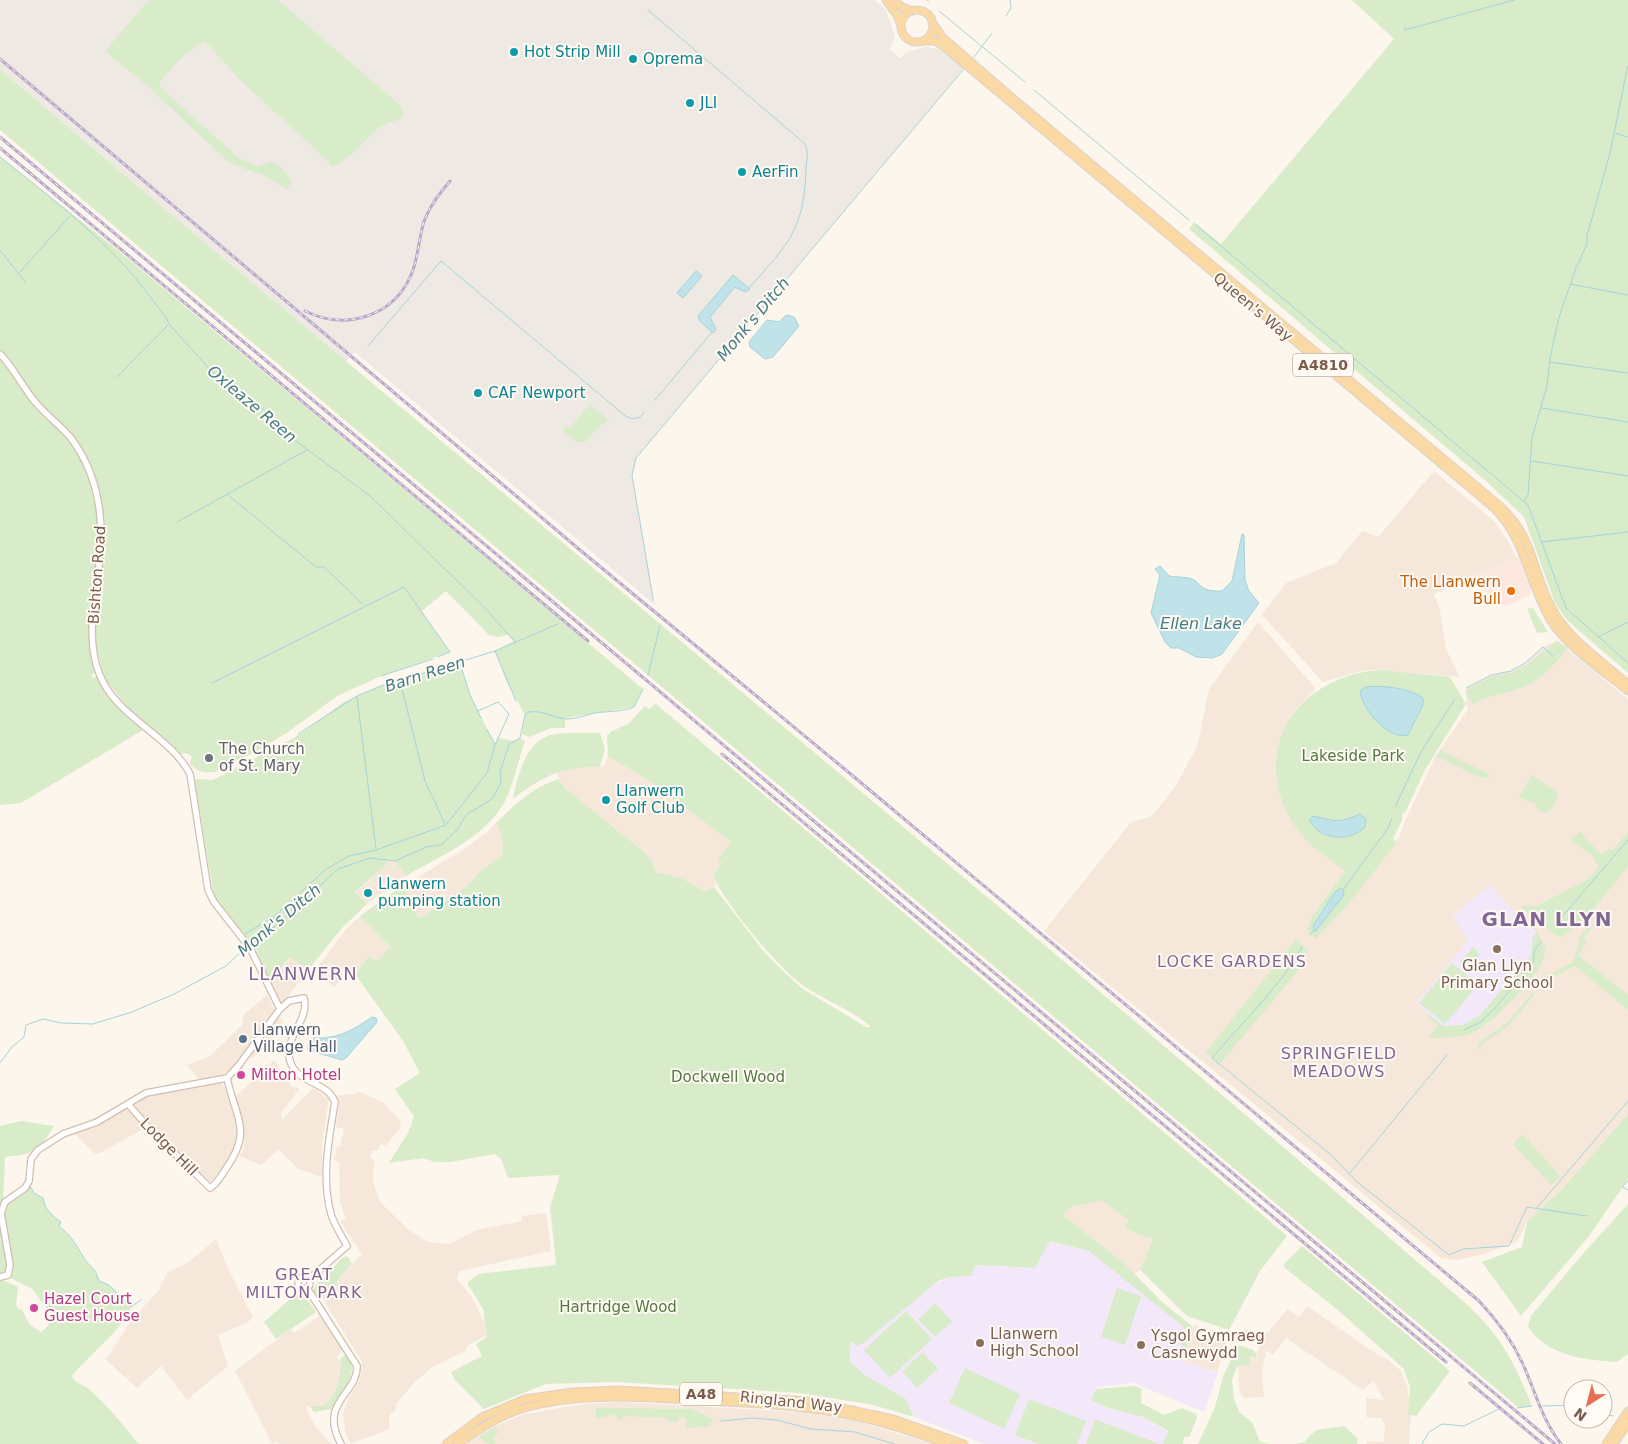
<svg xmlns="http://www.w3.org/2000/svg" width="1628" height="1444" font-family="'DejaVu Sans',sans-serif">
<rect width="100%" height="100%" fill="#fdf6ec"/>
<path fill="#f5e8da" d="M1434 471 1495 522 1509 543 1516 557 1434 594 1440 610 1446 649 1460 677 1380 670 1361 671 1323 682 1262 615 1286 583 1336 563 1362 531 1378 537Z
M1258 622 1316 689 1294 712 1278 746V777L1286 810 1341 867 1362 884 1399 838 1405 821 1435 757 1468 709 1466 704V688L1491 675 1511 671 1525 663 1543 647 1557 641 1628 699V1114L1563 1188 1527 1222 1517 1242 1481 1255 1456 1260 1441 1258 1044 931 1131 822 1152 816 1177 784 1198 744 1209 689Z
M608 756 651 782 731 842 722 863 713 875 716 883 714 887 705 891 681 878 656 872 652 861 644 852 565 788 556 773 565 768 584 766 603 767Z
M496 823 501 832 503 848 502 856 481 871 467 886 419 919 403 886 461 851 486 833Z
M388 860 395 861 406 876 367 904 355 893 385 866Z
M360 916 390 947 377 961 369 956 355 974H349L334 987 314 971 345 931Z
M291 957 308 970 284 1002H279L269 983Z
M267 995 275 1011 247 1052 231 1070 214 1078 200 1081 187 1065 210 1056 242 1025 244 1014Z
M278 1017 284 1021 266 1048 252 1058 250 1055Z
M274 1060 292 1087 300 1088 281 1113 282 1120 313 1088 329 1099 322 1143V1177L298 1169 279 1150 261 1165 239 1156 244 1149 243 1129 233 1099Z
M218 1081 224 1086 239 1130 238 1144 224 1168 210 1183 133 1106 135 1101 152 1093 190 1089Z
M357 1091 383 1102 400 1121 401 1127 385 1146 381 1144 377 1151H372L370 1157 374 1161 373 1181 380 1202 408 1229 428 1242 450 1244 476 1230 522 1221 521 1216 546 1213 551 1251 459 1271 457 1279 472 1297 485 1324 487 1335 468 1345 465 1351 431 1368 415 1382 395 1405 397 1408 389 1416V1429L351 1444 345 1432 343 1414 348 1400 361 1377 362 1362 321 1296 337 1286V1281L362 1254 340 1221 346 1220 340 1201 339 1162 334 1160 337 1146H340L344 1129 336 1127 339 1106 338 1095 356 1094Z
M130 1107 145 1128 102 1152 95 1154 74 1133 89 1128Z
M1102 1199 1129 1220 1126 1227 1132 1232 1153 1238 1140 1270 1135 1274 1063 1215 1071 1207Z
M216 1239 229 1271 253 1317 248 1322 218 1335 228 1366 187 1400 161 1366 137 1388 106 1360 130 1322 158 1291 168 1272 187 1263Z
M1307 1306 1375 1353 1387 1359 1400 1370 1407 1385 1411 1414 1409 1444H1366L1367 1441 1383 1442 1385 1425 1382 1418 1366 1417V1398L1384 1400 1374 1381 1363 1390 1286 1338 1273 1355 1266 1350 1262 1374 1264 1397 1243 1398 1239 1389 1238 1364 1249 1358H1257L1259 1345 1255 1340 1242 1335 1244 1329 1267 1333 1288 1309 1299 1317Z
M320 1316 343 1350 337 1356 342 1368 341 1377 330 1400 324 1406H310L306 1408 317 1429 331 1444H279L277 1441 272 1444 235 1371 291 1329 294 1333Z
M1194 1325 1229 1335 1217 1372 1184 1361Z
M620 1402 800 1412 856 1421 932 1444H466L483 1431 525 1414 583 1404Z"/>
<path fill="#fde8e0" d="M1520 555 1531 585 1530 595 1507 606 1497 603 1488 595 1474 576Z"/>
<path fill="#efe9e4" d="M0 0H875L886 10 894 34V40L889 49 900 58 908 52 926 47 940 49 964 68 636 458 632 475 655 605 355 352 345 362 0 69Z"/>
<path fill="#f3e8fa" d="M1490 885 1517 916 1537 932 1533 938 1531 956 1480 1015 1463 1025 1443 1026 1416 1003 1468 941 1453 916Z
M1050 1241 1089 1251 1117 1273 1187 1329 1181 1357 1184 1361 1218 1373 1204 1412 1134 1383 1097 1387 1091 1400 1108 1408 1143 1417 1168 1432 1163 1444H984L914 1417 906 1399 864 1375 850 1362 849 1341 853 1345 865 1342 932 1285 950 1277 972 1276 973 1270 978 1265 1034 1268Z"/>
<path fill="#d8ecc9" d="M149 0H278L400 105 404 115C398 122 387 122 380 127 364 139 351 160 332 167L315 149 240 80 205 41C192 46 166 72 159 85L160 87 239 158 258 167 270 161C280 164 288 174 292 182L287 189 263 175 234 165 224 158 153 91 105 51Z
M1352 0H1628V673L1567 620 1555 603 1524 517 1486 481 1189 229 1194 222 1221 244 1394 39Z
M0 69C485 483 981 885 1464 1302 1501 1335 1514 1362 1532 1406L1519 1408 0 130Z
M0 157 114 247 643 689 634 707 565 718V728H551L529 737 522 734 525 715 507 683 495 651 514 641 508 635 497 637 489 635 446 591 422 611 450 652 381 676 337 696 288 732 255 752 225 766 221 765 216 772C204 773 199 773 190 764L192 757 186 753 181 754 130 710 105 679 97 650 95 630 104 544 101 503 95 479 81 448 65 427 39 403 0 351Z
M0 359C14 378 28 398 44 416 51 424 60 429 66 437 90 467 102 506 98 544 94 587 86 629 95 673L92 674 93 678 98 676 120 710 143 730 21 803 0 805Z
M590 404 609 421 601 425 585 442H577L563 431 566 426 569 429Z
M1533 608 1548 632 1537 633 1527 609Z
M1557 641 1568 648C1554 665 1542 680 1521 688 1504 694 1488 696 1472 704L1465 691 1492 676 1511 673 1525 666Z
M459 662 470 695 495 744 498 738 515 741 520 738 525 741C519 759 512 788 504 803 483 839 440 856 406 876L395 861 388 860 385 866 355 892 367 904 342 928 308 970 290 957 269 983 256 949 214 896 194 779 213 780 294 738 344 702 357 696 381 686Z
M1382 670 1450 677 1466 704 1425 770 1406 811 1402 814V820L1393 839 1397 842 1347 906 1315 939 1307 929 1312 917 1345 871C1327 857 1307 845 1294 825 1247 751 1298 674 1382 670Z
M655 703 1287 1236 1260 1271 1229 1330 1187 1316 1140 1270 1153 1239 1139 1235 1125 1227 1129 1220 1101 1200 1071 1207 1063 1215 1125 1264 1162 1302 1193 1327 1184 1359 1179 1358 1186 1329 1089 1251 1050 1241 1035 1268 978 1265 973 1270 972 1276 950 1277 938 1281 865 1342 857 1346 850 1342V1362L865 1375 906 1399 914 1417 873 1405 801 1393 615 1382 546 1384 484 1409 455 1380 451 1372 482 1356 476 1344 487 1337 483 1309 467 1283 478 1274 556 1265 550 1207 560 1175 508 1178 501 1159 495 1154 450 1162H434L424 1158 389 1163 408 1133 414 1117 395 1089 420 1073 403 1041 355 974 369 956 377 961 390 947 360 916 403 885 419 919 467 886 481 871 502 856C504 844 502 834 496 823 515 804 533 787 559 779L565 788 644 852 652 861 656 872 681 878 705 891 714 887 765 953 783 971 803 989 868 1028 870 1026C849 1008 823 1000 801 984 777 966 724 903 713 875L722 863 718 859 731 842 651 782 608 756 607 736 612 731 628 724 645 706 650 709Z
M600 733 605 749 600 767C565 765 541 777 513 799 518 774 526 738 556 734 570 732 586 733 600 733Z
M1440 750 1489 774 1488 778 1476 776 1436 756Z
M1532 775 1559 794 1553 807 1547 813 1539 811 1534 803 1519 797Z
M1581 832 1584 837 1601 854 1610 849 1613 850 1628 832V867L1589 914 1563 937 1555 935 1520 906H1537L1588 879 1599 867 1591 854 1570 839Z
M1589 926 1591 929 1583 939 1587 942 1578 955 1628 995V1010L1575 966C1563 972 1550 977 1540 989L1537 987 1549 975 1573 962 1581 935Z
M1537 932C1540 939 1546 946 1545 953 1543 973 1492 1024 1474 1032 1459 1039 1444 1038 1428 1038L1438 1026 1428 1017 1429 1015 1443 1026H1446L1463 1025 1480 1015 1531 956 1533 937Z
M1296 939 1308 951 1303 965 1219 1065 1206 1052Z
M1473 947 1480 954 1467 969 1460 962Z
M1452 963 1478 985 1445 1024 1419 1003Z
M1533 992 1535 994 1509 1026 1482 1044 1481 1049H1478V1043L1507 1023Z
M1628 1114V1179L1590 1235 1521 1316 1482 1262 1522 1247 1527 1222 1563 1188Z
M21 1121 54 1126C37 1153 38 1153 5 1157L3 1200 0 1210V1126Z
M1523 1134 1560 1176 1551 1185 1513 1144Z
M30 1186 34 1193 43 1198 46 1208 54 1217 61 1222 59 1226C74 1240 74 1242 84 1258 92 1271 94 1265 99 1281L109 1285 131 1307C124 1328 87 1357 72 1376 74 1383 84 1385 90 1390 109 1406 123 1426 139 1444H0V1279L18 1287 16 1305 19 1310 21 1308 30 1325 41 1332C47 1327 51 1324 52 1315L32 1289 11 1278C13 1255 0 1230 4 1208 8 1197 24 1195 30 1186Z
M1628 1204V1354L1617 1362C1586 1360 1545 1356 1528 1326L1531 1316 1581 1256Z
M0 1228 8 1260 6 1272 0 1275Z
M1302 1246 1450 1371 1416 1416 1408 1414 1410 1387 1404 1369 1339 1311 1285 1268 1284 1264Z
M347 1256 352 1264 337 1281V1286L318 1298 313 1290 316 1285 341 1259Z
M1117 1288 1141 1296 1125 1345 1101 1337Z
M303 1293 316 1312 276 1339 264 1322 291 1298Z
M935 1303 952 1322 935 1337 918 1319Z
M906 1311 932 1339 890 1378 864 1350Z
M1238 1345 1253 1350 1257 1354 1256 1358 1250 1357 1249 1365H1238L1232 1380 1234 1399 1240 1413 1252 1422 1260 1442 1269 1444H1198L1215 1407 1223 1377Z
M923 1352 938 1369 917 1388 902 1371Z
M345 1355C363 1369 341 1394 332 1409L314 1412 310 1406H324C336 1395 343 1375 340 1359Z
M965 1368 1020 1394 1004 1429 949 1403Z
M1135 1386 1142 1389 1141 1403 1164 1415 1182 1408 1196 1414 1197 1418 1189 1437H1184L1183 1444H1163L1168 1431 1143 1417 1108 1408 1091 1400 1096 1389Z
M1029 1399 1086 1421 1077 1444H1039L1015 1435Z
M596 1408 691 1409 713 1419 709 1427 685 1428 686 1419 681 1417 676 1423 668 1422 667 1418 624 1416 619 1421 616 1414 595 1419Z
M1095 1419 1159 1444H1086Z
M1344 1426 1358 1439 1357 1444H1295L1304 1442 1316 1430Z
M496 1427 498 1433 494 1437 495 1444H489L478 1437Z"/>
<path fill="#bfe3e8" stroke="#a5d3da" d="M696 271 702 276 683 298 677 293Z
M733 275 750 289 745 292 735 287 710 317 716 329 713 333 700 321 698 316Z
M786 315 794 317 799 326 773 357 765 359 750 347 749 342 767 320 779 322Z
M1242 534 1244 535 1245 580 1249 591 1259 603 1222 654 1213 658 1196 657 1179 648H1171L1165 642 1151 613 1160 575 1155 569 1160 566 1169 576C1175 577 1182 577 1189 578 1203 582 1197 592 1222 591L1232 581Z
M1366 687C1382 685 1410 688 1423 698V705L1408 735C1389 741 1361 708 1360 691Z
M1360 814 1366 819 1365 827C1350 843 1319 840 1309 820L1313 816C1337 821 1336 824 1360 814Z
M1341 888 1344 892 1343 896 1315 932 1313 926 1335 892Z
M372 1017 376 1018 377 1022 346 1058 342 1060 308 1050V1044L314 1038C338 1039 353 1030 372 1017Z"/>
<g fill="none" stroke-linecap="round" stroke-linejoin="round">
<path stroke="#a5d3da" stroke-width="1" d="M927 0 929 2
M648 10 804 143C810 151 806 160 806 169 804 231 788 244 749 288
M939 11 1025 82
M1006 16 1011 8 1010 0
M1405 27V30L1514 0
M974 57 992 33
M1034 90 1189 220
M1615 133 1628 137
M0 157C43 191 87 225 124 265 140 282 153 301 167 319L169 324 216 376 241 391 262 408 293 439 370 496 485 608 514 641
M1196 225 1528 505 1566 608 1628 663
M0 250 25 282
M19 273 70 216
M1570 284 1628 295
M368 346 441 261 623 414C630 420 638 421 644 413
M1550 362 1628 373
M117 377 168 325
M655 400 712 332
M1542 408 1628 422
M1532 461 1628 476
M228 495 316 567H324L363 604
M1524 501 1528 495 1532 437 1547 386 1550 358 1559 317 1576 268 1587 244V236L1610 153 1628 65
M177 522 307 450
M1542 542 1628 532
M653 599 632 475 636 458 963 70
M1598 637 1628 622
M495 651 516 701
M460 663 470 695 481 718
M648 675 660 626
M381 676 433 659
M400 681 425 781 445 824
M212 683 404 587 450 652 438 657
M1466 688 1491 675 1511 671 1525 663 1543 647 1553 656
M357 697 376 849
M487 730 495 744
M298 734 357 696 381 686 495 651 558 624
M1395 807 1421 752 1455 699
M1343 890 1388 828 1392 818
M1554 926 1628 840
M245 934 275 916 326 869 349 856 376 850 446 825 487 773 495 745 509 714 498 702 478 711
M1310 935 1314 930
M250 943 280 923 338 869 370 858 395 861 426 847 441 845 457 830 466 815 492 799 501 783 500 772 509 744 520 738 525 715 529 712C544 710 553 718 567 719 576 719 586 715 595 713 608 711 622 712 634 707L643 689
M1302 947C1279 989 1242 1022 1212 1058L1331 1155 1356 1181 1449 1255 1463 1249 1509 1246 1527 1207 1587 1216
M1464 1030 1481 1022 1497 1006 1534 961V951L1541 942
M0 1063 12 1047 24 1037 26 1025 43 1019 61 1023 93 1024 132 1012 174 994 226 966 247 946
M1350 1173 1447 1055
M30 1186 34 1193 43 1198 46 1208 54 1217 61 1222 59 1226C74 1239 74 1242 84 1258 92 1270 94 1265 99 1281L109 1285 131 1307 142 1299
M1628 1190 1622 1187 1628 1181
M1536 1209 1628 1101
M1543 1406 1573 1405
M1517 1408 1532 1406
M1603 1414 1613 1416
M720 1421 753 1418 777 1420 811 1429 855 1432 894 1444
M1422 1444 1429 1432 1442 1424 1464 1426 1499 1409"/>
<defs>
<path id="tertiary" d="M0 354C14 368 23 388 36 403 47 416 60 425 71 438 97 473 104 514 100 557 96 595 85 636 99 673 115 717 169 734 190 774L208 890 214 902 250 948 280 1009
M227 1078 239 1065 280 1009 289 1001 304 998C310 1021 283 1037 290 1061 297 1084 327 1081 335 1102 329 1138 321 1178 331 1214 334 1225 342 1236 347 1246L309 1279
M128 1104 148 1127 210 1188C217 1184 221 1176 225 1170 253 1131 236 1120 227 1078
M298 1283a6 6 0 1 1 12 0a6 6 0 1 1-12 0Z
M0 1277 8 1275 10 1265 1 1213 5 1202 25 1188 29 1181 31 1159 38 1150 63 1134 97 1122 146 1093 227 1078
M307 1288 357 1366C358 1394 318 1402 341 1444"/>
<path id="primary" d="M886 0 897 15 901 25
M894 0 902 7 912 11
M901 26a16 16 0 1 1 32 0a16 16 0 1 1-32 0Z
M932 22 943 38 1016 101 1501 507C1537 542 1531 573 1554 612 1571 641 1603 662 1628 684
M923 41H935L942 45 1494 508C1526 540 1529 584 1551 621 1567 647 1604 671 1628 691
M446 1444 482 1417 525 1399 573 1392 618 1390 809 1401 893 1419 964 1444
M458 1444C479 1428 502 1414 528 1407 580 1393 636 1397 690 1400 737 1403 786 1404 833 1412 871 1418 909 1430 946 1444
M1606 1444 1628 1411
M1614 1444 1628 1423"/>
</defs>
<use href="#tertiary" stroke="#d1beb0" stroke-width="8"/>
<use href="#primary" stroke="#dad1cd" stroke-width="9"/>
<use href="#tertiary" stroke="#fff" stroke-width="5.5"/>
<use href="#primary" stroke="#fbd9a5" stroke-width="7"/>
<defs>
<path id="rail" d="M0 59 580 550 847 771 1479 1301C1497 1320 1512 1340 1523 1364 1535 1391 1542 1420 1561 1444
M0 137 1555 1444
M0 148 588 641
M305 311C345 331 393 317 411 275 419 258 418 237 425 219 431 204 440 193 450 181
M722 754 1446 1362
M1470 1383 1543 1444"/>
</defs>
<use href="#rail" stroke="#b9a8c9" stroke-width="3"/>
<use href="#rail" stroke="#fffaf3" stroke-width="1" stroke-dasharray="4" stroke-linecap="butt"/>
</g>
<g fill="#0f9aa8" stroke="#fffaf3" stroke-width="2">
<circle cx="514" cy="52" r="5"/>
<circle cx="633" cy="59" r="5"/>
<circle cx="690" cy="103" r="5"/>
<circle cx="742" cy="172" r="5"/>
<circle cx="478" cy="393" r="5"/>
<circle cx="606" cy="800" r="5"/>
<circle cx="368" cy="893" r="5"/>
</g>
<circle fill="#e8710a" stroke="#fffaf3" stroke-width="2" cx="1511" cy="591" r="5"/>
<circle fill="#6b7280" stroke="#fffaf3" stroke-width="2" cx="209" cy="758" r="5"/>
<g fill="#8d6e63" stroke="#fffaf3" stroke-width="2">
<circle cx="1497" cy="949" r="5"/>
<circle cx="980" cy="1343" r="5"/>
<circle cx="1141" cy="1345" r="5"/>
</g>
<circle fill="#5c6f8a" stroke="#fffaf3" stroke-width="2" cx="243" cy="1039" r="5"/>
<g fill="#d1479c" stroke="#fffaf3" stroke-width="2">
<circle cx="241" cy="1075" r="5"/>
<circle cx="34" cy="1308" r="5"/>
</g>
<g text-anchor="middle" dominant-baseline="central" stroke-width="4" stroke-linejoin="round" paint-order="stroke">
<g fill="#fffaf3" stroke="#a28b7f" stroke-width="1">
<rect x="1293" y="353.5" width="60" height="23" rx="4"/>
<rect x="680" y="1382.5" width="42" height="23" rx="4"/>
</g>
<g font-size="14" font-weight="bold" fill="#7a5c4d">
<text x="1323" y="365">A4810</text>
<text x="701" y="1394">A48</text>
</g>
<g font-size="15" fill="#0d838f" stroke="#fffaf3" text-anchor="start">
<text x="524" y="52">Hot Strip Mill</text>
<text x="643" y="59">Oprema</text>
<text x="700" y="103">JLI</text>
<text x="752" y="172">AerFin</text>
<text x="488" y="393">CAF Newport</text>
<text x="616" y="791">Llanwern<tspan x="616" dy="17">Golf Club</tspan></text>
<text x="378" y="884">Llanwern<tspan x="378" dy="17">pumping station</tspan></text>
</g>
<g font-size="15" fill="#7a5c4d" stroke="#fffaf3">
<text transform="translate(1253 307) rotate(40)">Queen's Way</text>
<text transform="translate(97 575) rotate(-86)">Bishton Road</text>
<text transform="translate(169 1147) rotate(45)">Lodge Hill</text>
<text transform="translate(791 1402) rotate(6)">Ringland Way</text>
</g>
<g font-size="15" fill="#c56008" stroke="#fffaf3" text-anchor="end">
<text x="1501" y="582">The Llanwern<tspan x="1501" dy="17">Bull</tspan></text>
</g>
<g font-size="15" fill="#5b616d" stroke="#fffaf3" text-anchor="start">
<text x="219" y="749">The Church<tspan x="219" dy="17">of St. Mary</tspan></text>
</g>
<g font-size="15" fill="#537a41" stroke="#fffaf3">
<text x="1353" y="756">Lakeside Park</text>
<text x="728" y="1077">Dockwell Wood</text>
<text x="618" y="1307">Hartridge Wood</text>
</g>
<g font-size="15" fill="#785e54" stroke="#fffaf3" text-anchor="start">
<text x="1497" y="966" text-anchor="middle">Glan Llyn<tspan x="1497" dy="17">Primary School</tspan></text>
<text x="990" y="1334">Llanwern<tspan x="990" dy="17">High School</tspan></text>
<text x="1151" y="1336">Ysgol Gymraeg<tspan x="1151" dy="17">Casnewydd</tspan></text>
</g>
<g font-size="15" fill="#4e5e75" stroke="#fffaf3" text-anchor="start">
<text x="253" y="1030">Llanwern<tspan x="253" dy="17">Village Hall</tspan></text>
</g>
<g font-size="15" fill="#b23c85" stroke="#fffaf3" text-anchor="start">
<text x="251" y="1075">Milton Hotel</text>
<text x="44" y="1299">Hazel Court<tspan x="44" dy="17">Guest House</tspan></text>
</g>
<g font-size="16" font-style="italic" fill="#437c86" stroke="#fffaf3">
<text transform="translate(753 319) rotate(-50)">Monk's Ditch</text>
<text transform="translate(252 404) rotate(40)">Oxleaze Reen</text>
<text x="1201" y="623">Ellen Lake</text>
<text transform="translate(425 674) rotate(-18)">Barn Reen</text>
<text transform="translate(279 920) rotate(-40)">Monk's Ditch</text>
</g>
<g font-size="16" letter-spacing="1" fill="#846695" stroke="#fffaf3">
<text x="1232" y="961">LOCKE GARDENS</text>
<text x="1339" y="1053">SPRINGFIELD<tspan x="1339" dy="18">MEADOWS</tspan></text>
<text x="304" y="1274">GREAT<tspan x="304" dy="18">MILTON PARK</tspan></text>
</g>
<g font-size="18" letter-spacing="1" fill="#846695" stroke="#fffaf3">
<text x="303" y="973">LLANWERN</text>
</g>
<g font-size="20" font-weight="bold" letter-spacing="1" fill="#846695" stroke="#fffaf3">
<text x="1547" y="919">GLAN LLYN</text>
</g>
</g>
<g transform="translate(1588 1404) rotate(216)"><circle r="24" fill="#fffaf3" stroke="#cabbb1"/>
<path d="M0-4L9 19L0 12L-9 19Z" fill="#e76f51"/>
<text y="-8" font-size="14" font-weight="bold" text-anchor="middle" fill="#7a5c4d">N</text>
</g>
</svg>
